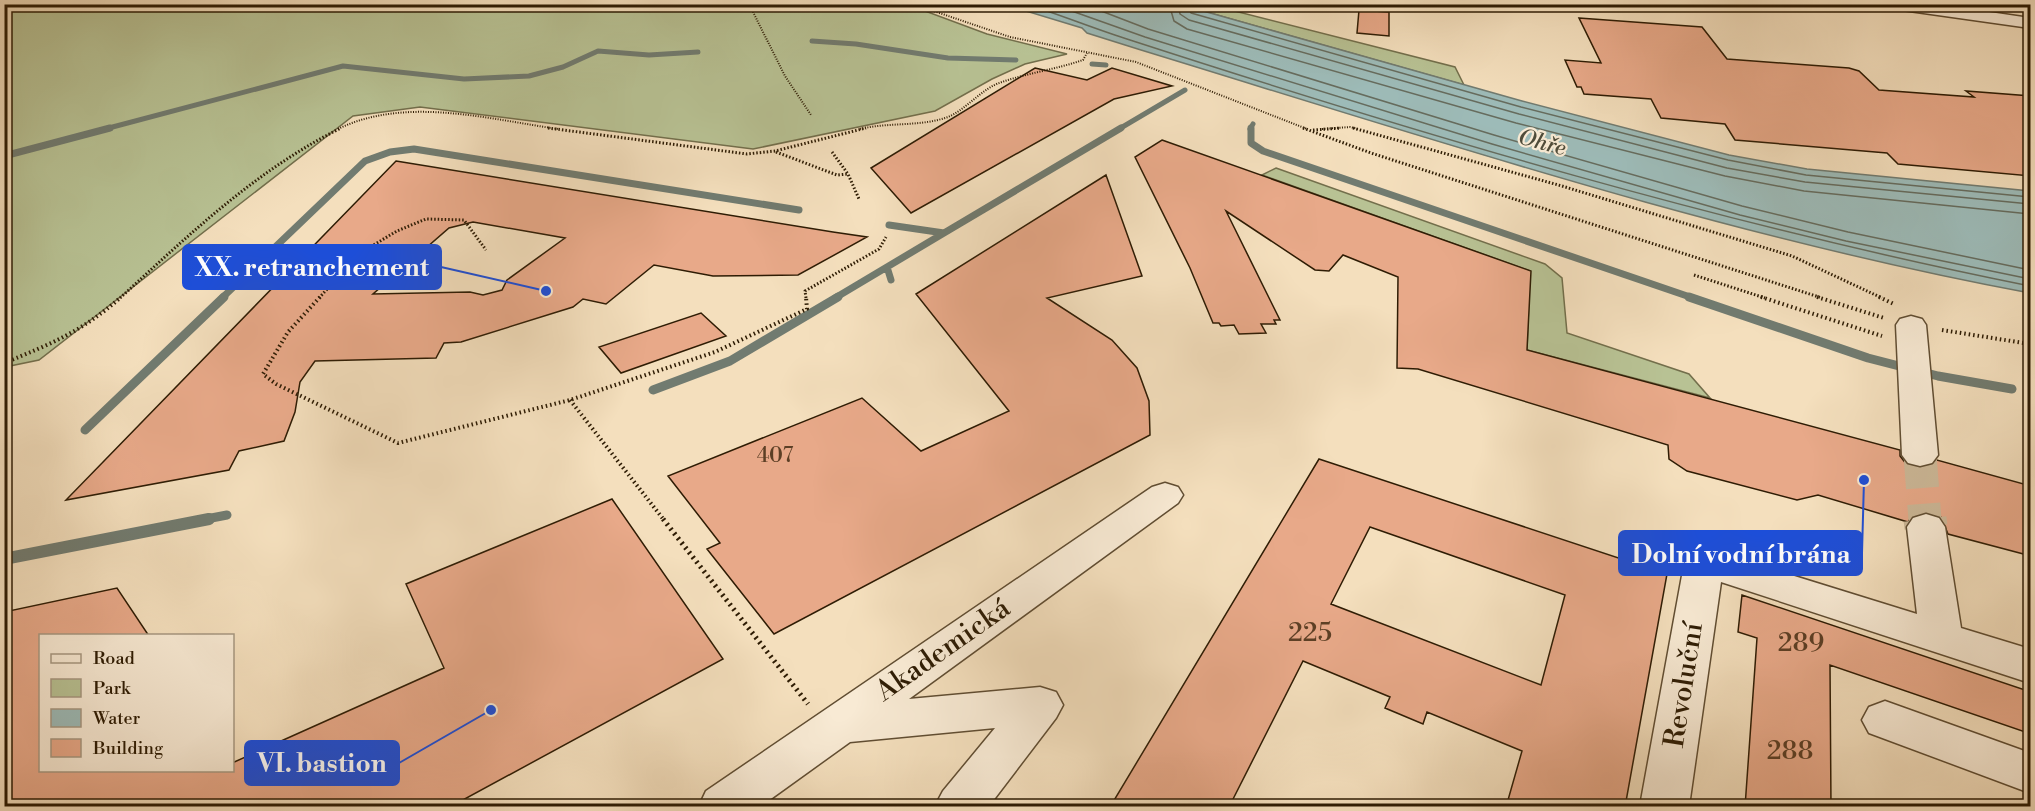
<svg xmlns="http://www.w3.org/2000/svg" width="2035" height="811" font-family="'Libre Bodoni',serif">
<rect width="100%" height="100%" fill="#f4dfbd"/>
<filter id="stains"><feTurbulence type="fractalNoise" baseFrequency=".00333" numOctaves="4"/><feColorMatrix values="0 0 0 0 .2 0 0 0 0 .09 0 0 0 0 .02 0 0 0 .5 -.17"/></filter>
<radialGradient id="worn" r=".72"><stop offset=".6" stop-color="#630" stop-opacity="0"/><stop offset="1" stop-color="#630" stop-opacity=".3"/></radialGradient>
<path fill="#b8c294" stroke="#736f4c" stroke-width="1.5" d="M5 4 909 5 987 34 1067 54 1025 64 992 79 935 111 753 149 420 107 353 116 39 360 5 367Z
M1182 5H1211L1455 67 1464 85Z
M1276 168 1545 264 1562 278 1567 333 1689 374 1710 398 1527 350 1530 271 1262 175Z"/>
<path fill="#9dbbb8" stroke="#717b70" stroke-width="1.5" d="M1006 5H1182L1522 101 1729 155 1807 169 2030 191V293C1728 237 1435 140 1141 50L1087 33 1082 28Z"/>
<g fill="none" stroke-linecap="round" stroke-linejoin="round">
<path stroke="#666c5e" stroke-width="1.5" d="M1026 4C1061 15 1095 29 1130 40 1426 136 1725 225 2030 286
M1052 4 1145 37 1492 144 1740 215 1846 241 2030 279
M1083 4 1148 29 1494 135 1742 206 1848 232 2030 270
M1169 4 1174 21 1187 29 1516 123 1725 176 1804 191 2030 214
M1178 4 1180 14 1189 20 1519 114 1727 168 1805 182 2030 204
M1186 4 1191 13 1521 107 1728 160 1806 175 2030 197"/>
<path stroke="#717b70" stroke-width="5" d="M812 41 856 44 948 58 1016 60
M1092 64 1106 65
M105 129 343 66 464 79 529 76 563 67 598 51 649 55 698 52
M1119 129 1185 90
M1250 129 1253 124"/>
<path stroke="#717b70" stroke-width="7" d="M1251 128V143L1263 151 1693 298
M4 156 110 128
M889 225 944 233 1121 128
M887 267 891 280
M222 298 365 161 390 152 414 149 799 210
M835 298 944 233"/>
<path stroke="#717b70" stroke-width="9" d="M1689 297 1868 358 1938 376 2012 389
M653 390 730 361 838 297
M85 430 224 297
M201 520 227 515"/>
<path stroke="#717b70" stroke-width="12" d="M4 559 209 519"/>
</g>
<path fill="#e8a989" stroke="#2e1c04" stroke-width="1.5" fill-rule="evenodd" d="M1359 10 1389 12V36L1357 33Z
M1579 18 1702 27 1727 59 1849 68 1859 71 1879 90 1974 97 1966 91 2031 96V176L1898 164 1887 153 1735 140 1725 124 1661 118 1651 99 1584 94 1581 87H1577L1565 60 1601 63Z
M1035 68 1087 80 1112 68 1172 86 1114 99 911 213 871 168Z
M1162 140 1531 271 1527 350 1900 450V456L1907 465 1921 468 1933 465 1937 460 2031 486V556L1948 534 1941 517 1927 512 1912 516 1908 522 1818 495 1797 500 1687 471 1669 459 1668 445 1418 369 1397 368 1398 277 1343 255 1329 271 1315 270 1226 211 1280 320H1274L1276 324H1261L1266 333 1239 334 1234 325 1221 326 1219 323H1213L1190 268 1135 157Z
M396 161 833 232 867 237 798 275 713 276 654 265 606 304 583 299 573 307 461 342 444 343 436 358 315 361 300 382 295 412 284 441 239 451 229 470 66 500ZM473 222 565 238 507 280 502 290 483 295 470 292 373 294 449 228Z
M1106 175 1142 276 1047 298 1112 340 1137 368 1149 401 1150 435 774 634 707 549 720 543 668 476 862 398 921 451 1009 411 916 294Z
M701 313 726 336 621 373 599 347Z
M1319 459 1667 574 1625 807H1506L1522 751 1427 712 1423 724 1385 708 1390 697 1303 661 1229 807H1110ZM1370 527 1565 595 1541 685 1331 604Z
M612 499 723 659 450 807H4V612L117 588 149 636H40V771H232V763L444 668 406 584Z
M1742 595 2031 692V734L1830 665 1831 807H1745L1757 638 1738 632Z"/>
<g fill="none" stroke-linecap="round" stroke-linejoin="round">
<path stroke="#ccb898" stroke-width="33" stroke-dasharray="33 16" stroke-linecap="butt" d="M1920 455 1925 520"/>
<path stroke="#ccb898" stroke-width="43" stroke-dasharray="43 22" stroke-linecap="butt" d="M1925 519 1926 527"/>
<defs>
<path id="minor" d="M1887 4H1935L2030 18V28L1895 9Z
M1911 316 1922 319 1926 325 1938 455 1932 463 1920 466 1908 463 1902 455 1896 325 1900 319Z
M1165 483 1178 487 1183 495 1178 503 909 699 1040 687 1056 692 1063 705 1056 718 989 806H935L943 791 995 728 850 742 761 806H699L706 791 1152 487Z
M1926 514 1939 518 1945 527 1961 628 2030 649V683L1721 582 1689 806H1640L1683 570 1658 562 1653 552 1658 542 1672 538 1917 614 1907 527 1913 518Z
M1885 701 2030 753V793L1869 733 1862 720 1869 707Z"/>
</defs>
<use href="#minor" stroke="#604d32" stroke-width="3"/>
<path stroke="#2e1c04" stroke-width="2" stroke-dasharray="1 1.5" stroke-linecap="butt" d="M763 4 753 12 785 76 811 115
M913 4 1010 37 1136 62 1307 129
M338 129C405 96 488 119 558 129
M860 129C889 122 920 127 948 117 967 109 982 88 1002 82 1028 73 1057 69 1083 60L1087 53
M1322 129 1350 127 1358 129"/>
<path stroke="#2e1c04" stroke-width="3" stroke-dasharray="1.5 2" stroke-linecap="butt" d="M548 128 747 154 775 151 866 128
M1303 128 1371 153 1822 298
M1353 128 1562 186 1792 256 1882 298
M1313 130 1341 128
M776 152 837 175 848 174
M832 152 848 174 859 199
M1694 275 1765 298
M120 298C189 235 256 170 341 128
M319 298 360 253 397 231 426 219 464 220 486 250
M806 298 805 291 879 249 886 237"/>
<path stroke="#2e1c04" stroke-width="4" stroke-dasharray="1.5 3" stroke-linecap="butt" d="M320 297 288 332 263 374 276 384 398 443 570 400 715 352 807 309 806 297
M1761 297 1882 336
M1817 297 1884 318
M1879 297 1894 304
M1942 330 2030 344
M4 363C51 344 83 331 121 297
M570 400 664 520"/>
<path stroke="#2e1c04" stroke-width="5" stroke-dasharray="2 4" stroke-linecap="butt" d="M663 519 808 704"/>
<use href="#minor" fill="#f8ead4" fill-rule="evenodd"/>
</g>
<g text-anchor="middle" dominant-baseline="central" stroke-width="4.5" stroke-linejoin="round" paint-order="stroke">
<g font-size="21" fill="#5c3f25">
<text x="775" y="456">407</text>
</g>
<g font-size="22" font-style="italic" fill="#4f4c3a" stroke="#f8ead4">
<text transform="translate(1542 143) rotate(15)">Ohře</text>
</g>
<g font-size="26" fill="#5c3f25">
<text x="1310" y="633">225</text>
<text x="1801" y="643">289</text>
<text x="1790" y="751">288</text>
</g>
<g font-size="28" fill="#2e1c04" stroke="#f8ead4">
<text transform="translate(943 650) rotate(-35)">Akademická</text>
<text transform="translate(1684 685) rotate(-81)">Revoluční</text>
</g>
</g>
<path fill="none" stroke="#1d4ed8" stroke-width="2" d="M546 291L441 267M1864 480L1862 553M491 710L399 763"/>
<g fill="#1d4ed8" stroke="#f8ead4" stroke-width="2">
<circle cx="546" cy="291" r="6"/>
<circle cx="1864" cy="480" r="6"/>
<circle cx="491" cy="710" r="6"/>
</g>
<g fill="#1d4ed8" stroke="#1d4ed8" stroke-width="2">
<rect x="183" y="245" width="258" height="44" rx="6"/>
<rect x="1619" y="531" width="243" height="44" rx="6"/>
<rect x="245" y="741" width="154" height="44" rx="6"/>
</g>
<g font-size="26" text-anchor="middle" font-weight="bold" fill="#fff">
<text x="312" y="276">XX. retranchement</text>
<text x="1741" y="563">Dolní vodní brána</text>
<text x="322" y="772">VI. bastion</text>
</g>
<rect width="2035" height="811" fill="none" stroke="#f4dfbd" stroke-width="24"/>
<rect x="6" y="6" width="2023" height="799" fill="none" stroke="#2e1c04" stroke-width="3"/>
<rect x="12" y="12" width="2011" height="787" fill="none" stroke="#2e1c04" stroke-width="1.5"/>
<rect x="39" y="634" width="195" height="138" fill="#f8ead4" stroke="#a79881" stroke-width="1.5"/>
<rect x="51" y="654" width="30" height="9" fill="#f8ead4" stroke="#a79881" stroke-width="1.5"/>
<text x="93" y="664" font-size="18" fill="#2e1c04">Road</text>
<rect x="51" y="679" width="30" height="18" fill="#b8c294" stroke="#a79881" stroke-width="1.5"/>
<text x="93" y="694" font-size="18" fill="#2e1c04">Park</text>
<rect x="51" y="709" width="30" height="18" fill="#9dbbb8" stroke="#a79881" stroke-width="1.5"/>
<text x="93" y="724" font-size="18" fill="#2e1c04">Water</text>
<rect x="51" y="739" width="30" height="18" fill="#e8a989" stroke="#a79881" stroke-width="1.5"/>
<text x="93" y="754" font-size="18" fill="#2e1c04">Building</text>
<rect width="100%" height="100%" filter="url(#stains)"/>
<rect width="100%" height="100%" fill="url(#worn)"/>
</svg>
